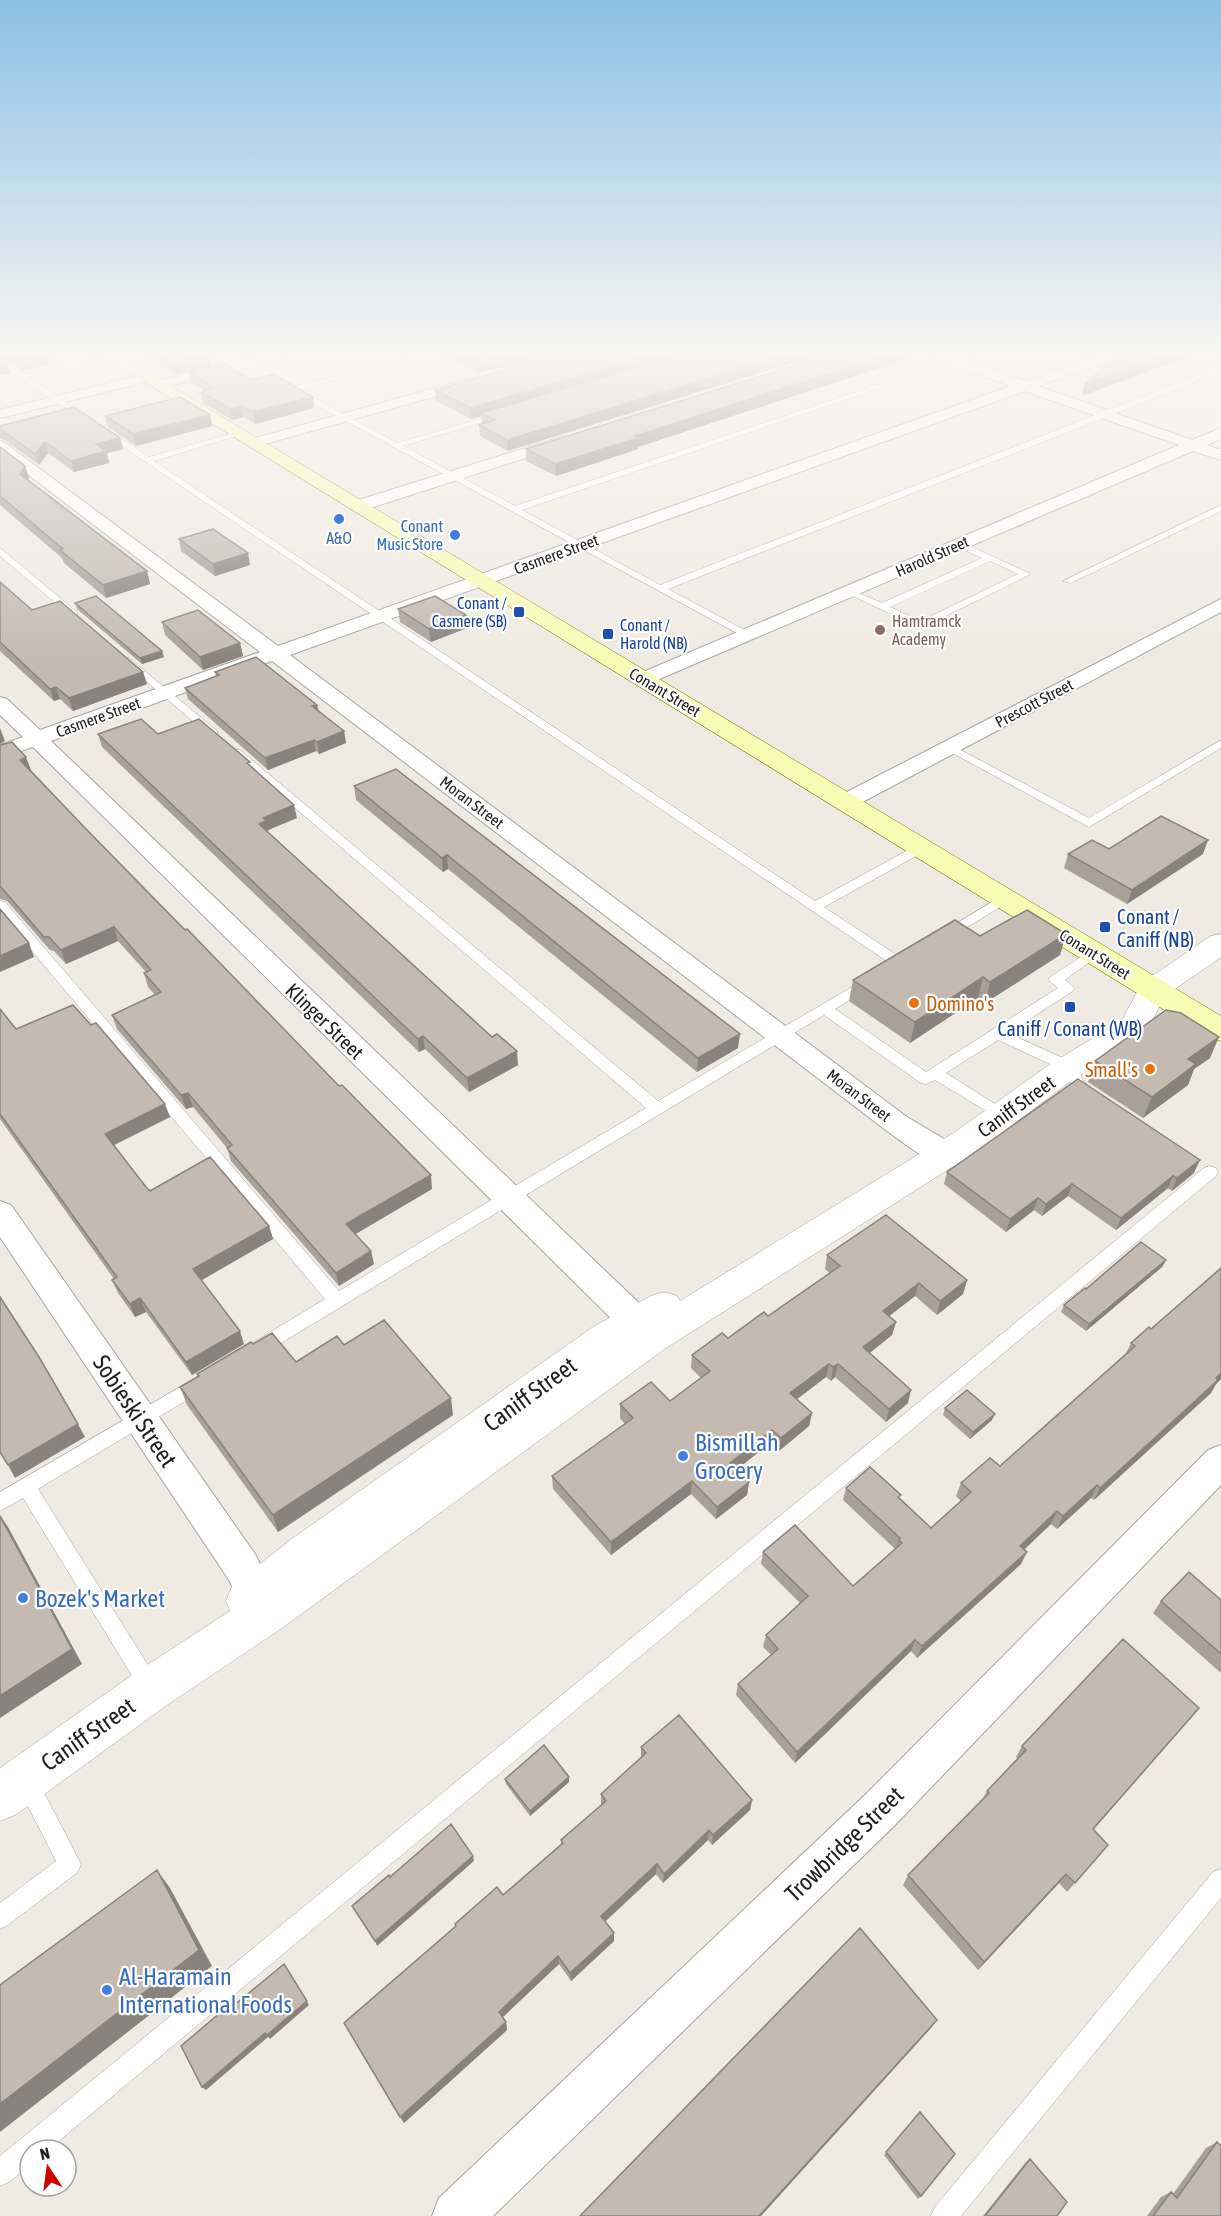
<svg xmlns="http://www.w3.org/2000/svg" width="1221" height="2216" font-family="'Asap Condensed',sans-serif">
<rect width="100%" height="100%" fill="#efebe3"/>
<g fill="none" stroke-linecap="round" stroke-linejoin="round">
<defs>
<path id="service" d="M53 355H61L76 363 115 355V359L30 378 149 457 240 431V435L154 461 815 901 919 844H927L929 847 927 850 824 907 904 960 906 963 904 966H894L0 364V359L25 375 68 365Z
M224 355H233L293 387 418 355H428L299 390 397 443 503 412V416L403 446 515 506 967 355H976L522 510 660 585 1218 367H1221V372L668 589 752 634V638L748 639Z
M1221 505V511L1071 583 1063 581Z
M959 541 1031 574 921 628 844 592 852 590 882 603 982 558 956 546V542ZM990 561 1018 574 921 621 890 607Z
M0 548 77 612V616H71L0 556Z
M129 658 217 731V735H209L125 663V659Z
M1221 740V748L1089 827 943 748 949 745 953 746 1089 818Z
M236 749 240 750 658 1101 867 978 872 980 874 983 872 986 835 1009 926 1072 1058 988 1048 980 1050 977 1093 949 1098 950 1100 953 1098 956 1065 980 1075 988 1073 991 1008 1033 1076 1064 1083 1081 1098 1093 1096 1097C1080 1102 1070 1084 1065 1071L998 1040 946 1073 1006 1111 1009 1115 1006 1119 1001 1120 935 1080 926 1084 921 1083 824 1015 266 1352 260 1354 254 1352 251 1347 254 1342 325 1299 0 913V901L5 902 339 1291 646 1108 232 754 230 752Z
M1005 894 1011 898 1010 901 951 937 946 938 939 934Z
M1210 1166 1216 1168 1218 1172 1216 1176 48 2150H30V2165L9 2182 0 2186V2156L1204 1168Z
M201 1375 207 1378 210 1383 207 1388 38 1489 156 1678 159 1685 156 1692 149 1695 142 1692 23 1498 0 1511V1492Z
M27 1772 35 1775 81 1864 78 1872 8 1925 0 1929V1903L56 1861 16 1783 19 1775Z
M1221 1869V1898L961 2216H931L935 2207 1213 1872Z"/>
<path id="minor" d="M264 355H286L284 358 157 389 150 385 152 382Z
M929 355H948L1025 381 1100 355H1119L1117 358 1038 386 1192 440 1221 428V439L1207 445 1221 450V460L1193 451 650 683H636L633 679 636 675 1179 445 1025 391 290 655 907 1117 956 1146 961 1154 956 1162C933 1169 906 1144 887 1131L272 661 51 741 664 1327 669 1337 664 1347 652 1351 640 1347 33 747 0 758V745L23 737 0 715V697L7 699 40 730 260 652 0 453V441L5 443 278 646 1011 386 931 358Z
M145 374 152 378 150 381 0 418V410Z
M471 378 476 379 478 382 476 385 258 446H248L245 443 248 440Z
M564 436 569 438 572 441 569 444 364 510H352L350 506 352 502Z
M1221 599V612L855 806 847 808 839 806 836 801 839 796Z
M0 1201 11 1205 255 1554 282 1608 277 1621 263 1627 249 1621 229 1580 0 1237Z
M1221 1445V1485L896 1824 493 2216H432L439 2198 866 1794 1208 1450Z"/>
<path id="tertiary" d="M1221 934V957L1165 996 1145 1034 1068 1083 979 1150 666 1348 282 1628 167 1705 17 1814 0 1821V1768L135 1673 230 1611 226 1601 232 1586 293 1538 596 1325 651 1296 664 1292 677 1296 680 1301 955 1132 1046 1067 1122 1020 1142 983 1211 936Z"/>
<path id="secondary" d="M101 355H119L1221 1016V1041L1210 1038Z"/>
</defs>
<use href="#service" stroke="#a4a4a4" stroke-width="1"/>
<use href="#minor" stroke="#a4a4a4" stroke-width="2"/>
<use href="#tertiary" stroke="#a4a4a4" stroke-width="1"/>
<use href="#secondary" stroke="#697801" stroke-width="1"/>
<use href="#service" fill="#fff" fill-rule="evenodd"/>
<use href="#minor" fill="#fff" fill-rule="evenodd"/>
<use href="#tertiary" fill="#fff" fill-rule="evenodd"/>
<use href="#secondary" fill="#f7fcb4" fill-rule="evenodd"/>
</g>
<path fill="#a9a099" d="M0 355H48L50 364 22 370 4 360 6 361 10 373 0 375Z
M147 355H209L211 366 176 374Z
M443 355H546L481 373Z
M555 355 508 451 480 436 479 425 482 424 481 416 471 419 436 401 435 390Z
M903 358V360L638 447V449L556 476 526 461V449Z
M189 372 252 380 313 397 314 408 255 424 244 417 232 420 203 403 201 392 204 391 191 383Z
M210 415 212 426 136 446 108 427 105 416Z
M0 426 120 438 123 449 107 453 109 463 74 472 48 453 39 465 6 441 1 439H0Z
M0 447 25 466 29 478 28 480 147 571 150 584 106 598 64 563 62 558 0 505Z
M179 539 248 553 250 565 215 576 181 551Z
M0 582 32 610 143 672 147 684 73 711 60 699 54 701 0 651Z
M75 603 164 657 142 664 77 609Z
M398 609 466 615 467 628 431 642 400 622Z
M162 622 240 643 243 656 203 670 165 635Z
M215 672 317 705 319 711 344 731 346 743 319 754 316 751 268 770 188 699 185 688 216 676Z
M98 734 252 767 297 818 268 830V832L518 1065 469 1092 425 1049 419 1052 102 747Z
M0 745 31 770 89 832 432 1189 355 1234 374 1264 339 1286 231 1161 227 1148 193 1107 186 1109 117 1029 112 1015 155 995 148 987 144 973 146 972 118 941 66 964 54 951 50 950 7 901 0 899Z
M354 786 738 1048 697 1072 448 869 443 872 356 800Z
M1109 849 1203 854 1127 904 1064 868 1068 854Z
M1066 934 1060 955 985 1003 978 998 910 1043 849 1001 853 980 980 936Z
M0 1009 16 1029 170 1117 114 1145 146 1187 150 1191 269 1226 273 1239 201 1280 244 1344 192 1375 146 1312 135 1317 118 1293 112 1280 114 1279 0 1119Z
M1210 1058 1194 1069 1188 1085 1143 1118 1088 1082 1095 1061Z
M947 1172 1194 1173 1172 1191 1168 1188 1116 1230 1068 1196 1042 1216 1034 1210 1006 1232 944 1184Z
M827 1255 967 1280 963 1294 937 1315 915 1296 889 1316 896 1322 892 1335 869 1353 908 1403 886 1422 835 1377 831 1381 826 1377 797 1399 812 1413 809 1426 779 1451 770 1443 737 1469 749 1482 747 1495 716 1519 691 1494 611 1555 553 1489 552 1476 625 1424 620 1418V1404L670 1401 701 1378 691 1368 692 1355 728 1338 768 1316 830 1273 825 1269Z
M1166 1260 1162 1267 1086 1331 1061 1312 1064 1305 1086 1289Z
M1221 1268V1379L1216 1384 1211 1393 1094 1500 1091 1498 1057 1529 1051 1524 1024 1550 1021 1564 917 1658 911 1651 795 1763 736 1695 738 1684 771 1655 763 1647 766 1635 800 1603 761 1564 763 1552 853 1586 895 1549 843 1500 846 1488 900 1498 931 1528 961 1501 956 1496 961 1483 1000 1466 1125 1355 1131 1343 1151 1329Z
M253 1344 296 1362 344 1345 453 1415 278 1532 187 1405 180 1387 198 1377 197 1374Z
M945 1408 992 1420 970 1439 943 1415Z
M1221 1600V1673L1153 1613 1161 1601Z
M1199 1708 1093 1830 1100 1855 1067 1892 1059 1883 978 1970 903 1885 908 1875 982 1800 987 1791 1018 1759 1016 1757 1022 1746Z
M641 1747 752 1800 750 1810 712 1845 708 1840 663 1883 656 1874 605 1922 614 1933V1941L571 1981 559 1964 502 2017 506 2022 507 2030 404 2123 456 1927 455 1924 503 1895 561 1844V1840L601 1805V1794L641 1758Z
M569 1777V1782L530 1816 506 1784 505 1779Z
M920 2112 921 2196 918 2199 884 2155Z
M1217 2142 1221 2216H1147L1161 2197 1171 2192 1173 2194 1206 2148Z
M1030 2159 1057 2216H983L1026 2162Z"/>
<path fill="#89827d" d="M33 355H48L50 364 22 370 18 358Z
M209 355 211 366 176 374 174 363Z
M507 355H546L481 373 480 362Z
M653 355H690L481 413V416L471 419 470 408Z
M784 355H818L508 451 507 440Z
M887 355H914L903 358V360L638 447V449L556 476 555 464 635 436Z
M1167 355H1192L1082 396 1084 385Z
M6 361 10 373 0 375V362Z
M313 397 314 408 255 424 253 412Z
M242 406 244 417 232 420 230 409Z
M210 415 212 426 136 446 133 434Z
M120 438 123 449 107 453 109 463 74 472 71 461 96 444Z
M45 442 48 453 39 465 35 454Z
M25 466 29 478 23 485 20 474Z
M248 553 250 565 215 576 213 564Z
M147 571 150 584 106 598 103 585Z
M466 615 467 628 431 642 429 629Z
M240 643 243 656 203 670 200 657Z
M162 651 164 657 142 664 140 658Z
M143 672 147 684 73 711 69 698Z
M56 687 60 699 54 701 50 689Z
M317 705 319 716 312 706Z
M0 728 5 741 0 744Z
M344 731 346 743 319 754 317 742Z
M314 740 316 751 268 770 265 758Z
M26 757 31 770 24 773 20 760Z
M294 805 297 818 268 830 269 835 259 824 263 818Z
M1208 840 1203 854 1127 904 1132 890Z
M447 855 448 869 443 872 442 858Z
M114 927 118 941 66 964 61 950Z
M1066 934 1060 955 985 1003 990 982Z
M29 943 34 957 0 972V956Z
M983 977 978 998 910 1043 915 1022Z
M740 1034 738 1048 697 1072 698 1058Z
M423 1036 425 1049 419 1052 418 1039Z
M1219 1037 1210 1058 1194 1069 1188 1085 1143 1118 1152 1097 1188 1059Z
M517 1051 518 1065 469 1092 467 1078Z
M188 1093 193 1107 186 1109 181 1095Z
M165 1104 170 1117 110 1147 105 1134Z
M1200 1160 1194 1173 1172 1191 1177 1178Z
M431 1175 432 1189 349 1238 346 1224Z
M1173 1176 1168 1188 1116 1230 1121 1218Z
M1072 1184 1068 1196 1042 1216 1046 1204Z
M1038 1198 1034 1210 1006 1232 1010 1219Z
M269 1226 273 1239 197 1283 193 1269Z
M371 1251 374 1264 339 1286 336 1273Z
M1166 1260 1162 1267 1086 1331 1089 1324Z
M967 1280 963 1294 937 1315 940 1301Z
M919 1283 915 1296 879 1324 883 1311Z
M140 1298 146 1312 135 1317 130 1304Z
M896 1322 892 1335 860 1361 863 1347Z
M240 1331 244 1344 192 1375 186 1362Z
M829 1364 826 1377 788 1406 790 1393Z
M838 1364 835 1377 831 1381 833 1367Z
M1221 1373V1379L1216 1384 1211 1393 1094 1500 1100 1488Z
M911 1390 908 1403 886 1422 889 1409Z
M451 1398 453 1415 278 1532 273 1515Z
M812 1413 809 1426 779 1451 781 1438Z
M995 1414 992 1420 970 1439 973 1432Z
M78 1424 85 1437 15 1478 8 1465Z
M772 1430 770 1443 729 1476 730 1463Z
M692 1481 691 1494 611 1555V1542Z
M749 1482 747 1495 716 1519 717 1507Z
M1097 1485 1091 1498 1057 1529 1063 1516Z
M1057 1511 1051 1524 1015 1558 1020 1546Z
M0 1515 8 1527 82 1664 0 1718Z
M1027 1552 1021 1564 917 1658 922 1646Z
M915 1640 911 1651 795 1763 797 1752Z
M1199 1708 1190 1719 1085 1839 1093 1829Z
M569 1777V1782L530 1816V1811Z
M752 1800 750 1810 712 1845 713 1835Z
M709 1830 708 1840 663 1883 664 1874Z
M473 1856 474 1861 377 1946 375 1941Z
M657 1864 656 1874 601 1925V1916Z
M157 1870 170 1888 212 1966 0 2132V2104Z
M1066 1874 1059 1883 978 1970 984 1962Z
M614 1933V1941L571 1981 570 1973Z
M558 1956 559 1964 501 2019 499 2012Z
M284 1964 309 2005 270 2039 268 2037 206 2090 202 2087 265 2033Z
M937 2020 931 2028 761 2216H759Z
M506 2022 507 2030 404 2123 400 2117Z"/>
<path fill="#c4bab2" stroke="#89827d" stroke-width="1.5" d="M13 355H33L18 358Z
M161 355H209L174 363Z
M465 355H507L480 362Z
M555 355H653L470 408 435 390Z
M679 355H784L507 440 479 425 495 420 481 413Z
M828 355H887L635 436 638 438 555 464 526 449Z
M1117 355H1167L1084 385Z
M0 357 6 361 0 362Z
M224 364 252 380 273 374 313 397 253 412 242 406 230 409 201 392 215 388 189 372Z
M180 397 210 415 133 434 105 416Z
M74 407 120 438 96 444 106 451 71 461 45 442 35 454 0 429V426Z
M0 447 25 466 20 474 147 571 103 585 60 550 63 549 0 496Z
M213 529 248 553 213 564 179 539Z
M0 582 32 610 60 601 143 672 69 698 56 687 50 689 0 642Z
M96 596 162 651 140 658 75 603Z
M435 596 466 615 429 629 398 609Z
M198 610 240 643 200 657 162 622Z
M256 657 317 705 312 706 344 731 317 742 314 740 265 758 185 688 219 675 215 672Z
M141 719 158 734 199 719 250 762 247 763 294 805 263 818 266 821 259 824 492 1037 497 1034 517 1051 467 1078 423 1036 418 1039 98 734Z
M12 742 26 757 20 760 89 832 185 930 187 929 339 1086 342 1085 431 1175 346 1224 371 1251 336 1273 227 1148 232 1145 188 1093 181 1095 112 1015 161 992 144 973 151 970 114 927 61 950 49 937H44L1 887H0V745Z
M396 769 740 1034 698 1058 447 855 442 858 354 786Z
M1161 816 1208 840 1132 890 1068 854 1092 840 1109 849Z
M0 909 29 943 0 956Z
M1027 910 1066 934 990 982 983 977 915 1022 853 980 955 920 980 936Z
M73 1005 91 1025 96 1023 165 1104 105 1134 146 1187 150 1191 210 1157 269 1226 193 1269 240 1331 186 1362 140 1298 130 1304 112 1280 117 1277 0 1114V1009L16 1029Z
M1166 1010 1181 1013 1219 1037 1188 1059 1196 1064 1152 1097 1095 1061Z
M1078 1079 1200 1160 1177 1178 1173 1176 1121 1218 1072 1184 1046 1204 1038 1198 1010 1219 947 1172Z
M886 1215 967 1280 940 1301 919 1283 883 1311 896 1322 863 1347 911 1390 889 1409 838 1364 833 1367 829 1364 790 1393 812 1413 781 1438 772 1430 730 1463 749 1482 717 1507 692 1481 611 1542 552 1476 633 1418 620 1404 651 1382 670 1401 710 1371 692 1355 722 1333 728 1338 764 1312 768 1316 840 1266 827 1255Z
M1141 1242 1166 1260 1089 1324 1064 1305 1085 1288 1086 1289Z
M1221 1268V1373L1216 1378 1218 1380 1100 1488 1097 1485 1063 1516 1057 1511 1020 1546 1027 1552 922 1646 915 1640 797 1752 738 1684 778 1649 766 1635 808 1596 763 1552 795 1525 853 1586 902 1543 899 1540 900 1538 846 1488 870 1467 901 1495 898 1497 931 1528 971 1492 961 1483 990 1458 1000 1466 1135 1346 1131 1343 1149 1327 1151 1329Z
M0 1297 39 1357 78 1424 8 1465 0 1452Z
M384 1320 451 1398 273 1515 180 1387 199 1376 197 1374 251 1342 253 1344 272 1333 296 1362 337 1336 344 1345Z
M967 1390 995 1414 973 1432 945 1408Z
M0 1516 72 1649 0 1696Z
M1189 1572 1221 1600V1654L1161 1601Z
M1123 1639 1199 1708 1093 1829 1108 1845 1075 1883 1066 1874 984 1962 908 1875 989 1793 987 1791 1026 1750 1022 1746Z
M679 1715 752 1800 713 1835 709 1830 664 1874 657 1864 601 1916 614 1933 570 1973 558 1956 499 2012 506 2022 400 2117 344 2023 456 1926 455 1924 497 1887 503 1895 563 1843 561 1840 606 1801 601 1794 646 1753 641 1747Z
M544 1745 569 1777 530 1811 505 1779Z
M451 1824 473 1856 375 1941 352 1906 389 1875 390 1877Z
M157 1870 199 1950 0 2104V1985Z
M860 1928 937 2020 759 2216H580Z
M284 1964 307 2001 267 2035 265 2033 202 2087 181 2046 221 2012 222 2015Z
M920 2112 955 2154 921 2196 886 2152Z
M1217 2142 1221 2146V2216H1153L1171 2192 1177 2198Z
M1030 2159 1067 2202 1057 2216H985Z"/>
<linearGradient id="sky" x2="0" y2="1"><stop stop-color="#8bbfe4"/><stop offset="0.53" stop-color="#f8f6f2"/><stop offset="1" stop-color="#f8f6f2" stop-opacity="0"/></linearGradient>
<rect width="1221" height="665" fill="url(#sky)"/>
<g fill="#3f7fe0" stroke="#fff" stroke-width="2">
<circle cx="339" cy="519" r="6"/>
<circle cx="455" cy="535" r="6"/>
<circle cx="683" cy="1456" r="6"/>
<circle cx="23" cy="1598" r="6"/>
<circle cx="107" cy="1990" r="6"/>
</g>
<g fill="#1a4fb4" stroke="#fff" stroke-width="2">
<rect x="513" y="606" width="12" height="12" rx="3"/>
<rect x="602" y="628" width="12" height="12" rx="3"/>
<rect x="1099" y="921" width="12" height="12" rx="3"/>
<rect x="1064" y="1001" width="12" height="12" rx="3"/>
</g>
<circle fill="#8d6e63" stroke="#fff" stroke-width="2" cx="880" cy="630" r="6"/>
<g fill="#e8710a" stroke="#fff" stroke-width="2">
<circle cx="914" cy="1003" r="6"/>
<circle cx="1150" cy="1069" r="6"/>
</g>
<g text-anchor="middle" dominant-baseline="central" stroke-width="4.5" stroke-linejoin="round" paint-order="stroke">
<g font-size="16" fill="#366cbe" stroke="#fff" text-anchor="end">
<text x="443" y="526">Conant<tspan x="443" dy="18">Music Store</tspan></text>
<text x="339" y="538" text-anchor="middle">A&amp;O</text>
</g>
<g font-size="16" fill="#1d1d1d" stroke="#fff">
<text transform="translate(556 554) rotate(-20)">Casmere Street</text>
<text transform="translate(932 556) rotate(-24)">Harold Street</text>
<text transform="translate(665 692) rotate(31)">Conant Street</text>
<text transform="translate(1034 703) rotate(-28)">Prescott Street</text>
<text transform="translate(98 717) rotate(-20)">Casmere Street</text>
<text transform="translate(472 802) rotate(37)">Moran Street</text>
<text transform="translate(1095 954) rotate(32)">Conant Street</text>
<text transform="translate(859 1095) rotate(37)">Moran Street</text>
</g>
<g font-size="16" fill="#164399" stroke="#fff" text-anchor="end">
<text x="507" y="603">Conant /<tspan x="507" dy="18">Casmere (SB)</tspan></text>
<text x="620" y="625" text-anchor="start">Conant /<tspan x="620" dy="18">Harold (NB)</tspan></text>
</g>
<g font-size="16" fill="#785e54" stroke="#fff" text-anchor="start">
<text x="892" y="621">Hamtramck<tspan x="892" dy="18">Academy</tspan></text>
</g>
<g font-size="20" fill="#164399" stroke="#fff" text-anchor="start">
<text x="1117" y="916">Conant /<tspan x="1117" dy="23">Caniff (NB)</tspan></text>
<text x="1070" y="1028" text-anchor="middle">Caniff / Conant (WB)</text>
</g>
<g font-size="20" fill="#c56008" stroke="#fff" text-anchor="start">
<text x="926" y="1003">Domino's</text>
<text x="1138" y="1069" text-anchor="end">Small's</text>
</g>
<g font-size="20" fill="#1d1d1d" stroke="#fff">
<text transform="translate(325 1021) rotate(44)">Klinger Street</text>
<text transform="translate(1016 1106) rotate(-36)">Caniff Street</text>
</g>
<g font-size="24" fill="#1d1d1d" stroke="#fff">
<text transform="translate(530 1394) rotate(-36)">Caniff Street</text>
<text transform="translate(135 1411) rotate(56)">Sobieski Street</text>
<text transform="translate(88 1734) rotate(-35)">Caniff Street</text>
<text transform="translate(844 1844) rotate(-44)">Trowbridge Street</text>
</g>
<g font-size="24" fill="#366cbe" stroke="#fff" text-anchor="start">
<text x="695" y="1442">Bismillah<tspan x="695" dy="28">Grocery</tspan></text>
<text x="35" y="1598">Bozek's Market</text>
<text x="119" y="1976">Al-Haramain<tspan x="119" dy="28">International Foods</tspan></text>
</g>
</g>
<g transform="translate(48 2168) rotate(347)"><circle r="28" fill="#ffffff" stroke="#a5a5a5" stroke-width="1.5"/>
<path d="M0-4.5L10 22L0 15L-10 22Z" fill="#cb0200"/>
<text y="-9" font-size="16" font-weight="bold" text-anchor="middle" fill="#1d1d1d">N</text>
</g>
</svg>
